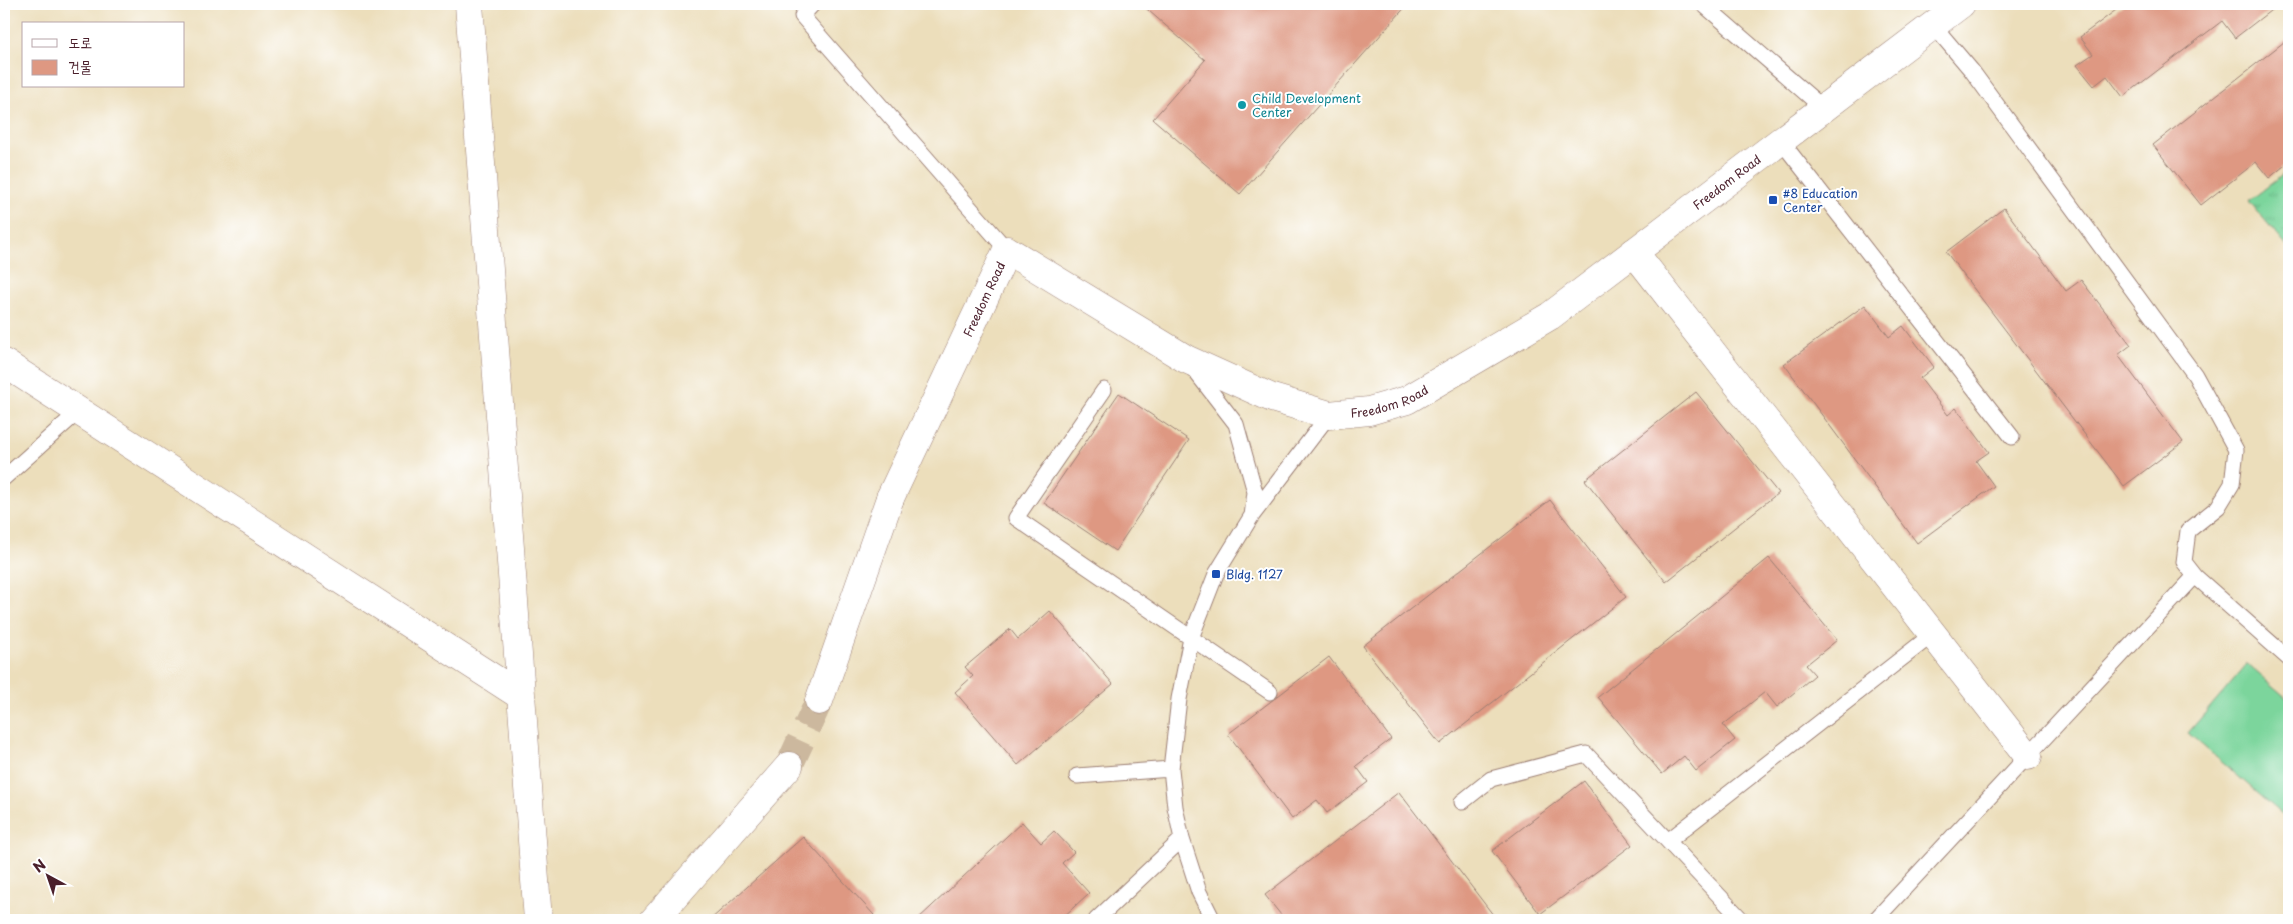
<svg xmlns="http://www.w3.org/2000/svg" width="2293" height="924" font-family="'Playpen Sans','Poor Story',sans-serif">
<defs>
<pattern id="park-tufts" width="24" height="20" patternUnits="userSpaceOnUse" patternTransform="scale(1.25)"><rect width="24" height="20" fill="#7bd59c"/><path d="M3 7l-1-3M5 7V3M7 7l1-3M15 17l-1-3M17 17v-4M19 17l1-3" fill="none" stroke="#6cb687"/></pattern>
</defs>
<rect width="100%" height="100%" fill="#fff"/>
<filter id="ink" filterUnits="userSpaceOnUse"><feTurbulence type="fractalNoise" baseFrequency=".02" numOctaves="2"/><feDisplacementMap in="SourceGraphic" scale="10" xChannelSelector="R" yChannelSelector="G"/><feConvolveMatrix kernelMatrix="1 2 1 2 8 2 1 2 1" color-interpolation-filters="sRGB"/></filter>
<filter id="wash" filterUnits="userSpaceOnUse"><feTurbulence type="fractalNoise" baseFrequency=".0096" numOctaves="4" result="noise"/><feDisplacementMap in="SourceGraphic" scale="20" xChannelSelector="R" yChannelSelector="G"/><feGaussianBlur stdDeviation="1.12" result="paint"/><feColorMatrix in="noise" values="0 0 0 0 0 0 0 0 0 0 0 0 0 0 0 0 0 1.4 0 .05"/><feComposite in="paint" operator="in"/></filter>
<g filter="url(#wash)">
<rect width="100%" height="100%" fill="#ecdebb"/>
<path fill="url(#park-tufts)" stroke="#627a64" d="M2289 170V249L2249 201Z"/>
<path fill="#7bd59c" stroke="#627a64" d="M2247 664 2289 700V820L2188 733Z"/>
<g id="blocks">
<path fill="#de9882" d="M1141 4H1408L1240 194 1153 119 1205 60Z
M2124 4H2279L2235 38 2222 21 2123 97 2107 76 2094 86 2077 65 2093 54 2080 37Z
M2289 38V162L2269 178 2256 162 2201 205 2153 145Z
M2004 208 2066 291 2081 280 2131 345 2118 355 2183 442 2124 486 1946 252Z
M1865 305 1889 337 1903 326 1934 367 1920 378 1948 415 1956 408 1989 452 1976 461 1994 486 1917 543 1784 364Z
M1696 392 1778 493 1666 582 1585 480Z
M1119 393 1189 440 1115 551 1044 503Z
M1550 500 1626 597 1440 744 1363 646Z
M1769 558 1837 640 1806 665 1815 675 1777 707 1765 692 1723 725 1735 740 1696 771 1684 756 1662 774 1598 697Z
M1050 611 1113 684 1018 765 955 692 973 676 965 667 1010 629 1018 639Z
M1329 657 1391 739 1356 766 1368 782 1327 813 1317 800 1292 819 1228 734Z
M1584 781 1632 845 1540 914 1492 851Z
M1399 792 1497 920H1285L1265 895Z
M1022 822 1041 843 1054 831 1074 852 1062 863 1089 893 1060 920H917Z
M803 837 874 915 869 920H710Z"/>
</g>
</g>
<g filter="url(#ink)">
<use href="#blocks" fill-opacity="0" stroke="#9b7e73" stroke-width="1"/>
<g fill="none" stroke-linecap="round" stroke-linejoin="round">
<path stroke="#ccb89e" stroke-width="28" stroke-dasharray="28 14" stroke-linecap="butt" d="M789 766 819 701"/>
<defs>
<path id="lane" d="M813 4 802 16 1007 250
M1703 4 1823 108
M1933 25 1972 71 2195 375 2236 450 2232 484 2218 507 2188 531 2184 562 2195 576
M1781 141 2012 437
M1192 367 1236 424 1255 492 1252 516
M1104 390 1016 518 1270 692
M4 478 79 411
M1077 776 1171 769
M1462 802 1491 779 1586 754 1742 920
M1668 841 1933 634
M1096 920 1182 839
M1213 920 1199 892 1182 839 1175 807 1171 769 1179 699 1191 638 1216 574 1251 517 1329 415
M1875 920 2195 576 2289 659"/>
<path id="street" d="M469 4 538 920
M1634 252 2028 756
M4 363 521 696
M819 701 890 498
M654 920 789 766"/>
<g id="secondary">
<path id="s1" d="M890 498 1007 250 1186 359 1272 398 1329 415 1369 411 1407 400 1550 316 1961 4"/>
</g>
</defs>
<use href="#lane" stroke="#9b7e73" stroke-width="17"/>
<use href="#street" stroke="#9b7e73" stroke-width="29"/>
<use href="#secondary" stroke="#9b7e73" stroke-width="29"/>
<use href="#lane" stroke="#fff" stroke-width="15"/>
<use href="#street" stroke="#fff" stroke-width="28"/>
<use href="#secondary" stroke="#fff" stroke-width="28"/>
</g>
</g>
<circle fill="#0f9aa8" stroke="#fff" stroke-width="2" cx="1242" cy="105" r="5"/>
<g fill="#1a4fb4" stroke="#fff" stroke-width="2">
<rect x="1768" y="195" width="10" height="10" rx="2.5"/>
<rect x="1211" y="569" width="10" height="10" rx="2.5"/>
</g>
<g text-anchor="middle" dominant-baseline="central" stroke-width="4" stroke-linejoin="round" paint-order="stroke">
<g font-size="12" fill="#0d838f" stroke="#fff" text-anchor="start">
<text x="1252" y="98">Child Development<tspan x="1252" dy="14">Center</tspan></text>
</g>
<g font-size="12" fill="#4a1f2b" stroke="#fff">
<text stroke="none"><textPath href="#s1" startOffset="1105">Freedom Road</textPath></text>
<text stroke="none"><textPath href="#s1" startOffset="220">Freedom Road</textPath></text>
<text stroke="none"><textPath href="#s1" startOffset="700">Freedom Road</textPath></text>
</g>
<g font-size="12" fill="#164399" stroke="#fff" text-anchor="start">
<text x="1783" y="193">#8 Education<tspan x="1783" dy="14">Center</tspan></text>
<text x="1226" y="574">Bldg. 1127</text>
</g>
</g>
<rect width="2293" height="924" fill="none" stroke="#fff" stroke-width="20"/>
<rect x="22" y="22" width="162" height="65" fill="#ffffff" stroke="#b7a5aa"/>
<rect x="32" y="39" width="25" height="8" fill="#ffffff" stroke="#b7a5aa"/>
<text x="68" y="48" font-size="15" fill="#4a1f2b">도로</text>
<rect x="32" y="60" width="25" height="15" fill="#de9882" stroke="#b7a5aa"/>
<text x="68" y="72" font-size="15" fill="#4a1f2b">건물</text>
<g transform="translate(48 876) rotate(320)" stroke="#ffffff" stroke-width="4" paint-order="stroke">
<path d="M0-4L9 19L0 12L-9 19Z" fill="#4a1f2b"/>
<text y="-8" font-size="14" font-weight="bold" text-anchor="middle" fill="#4a1f2b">N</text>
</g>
</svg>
